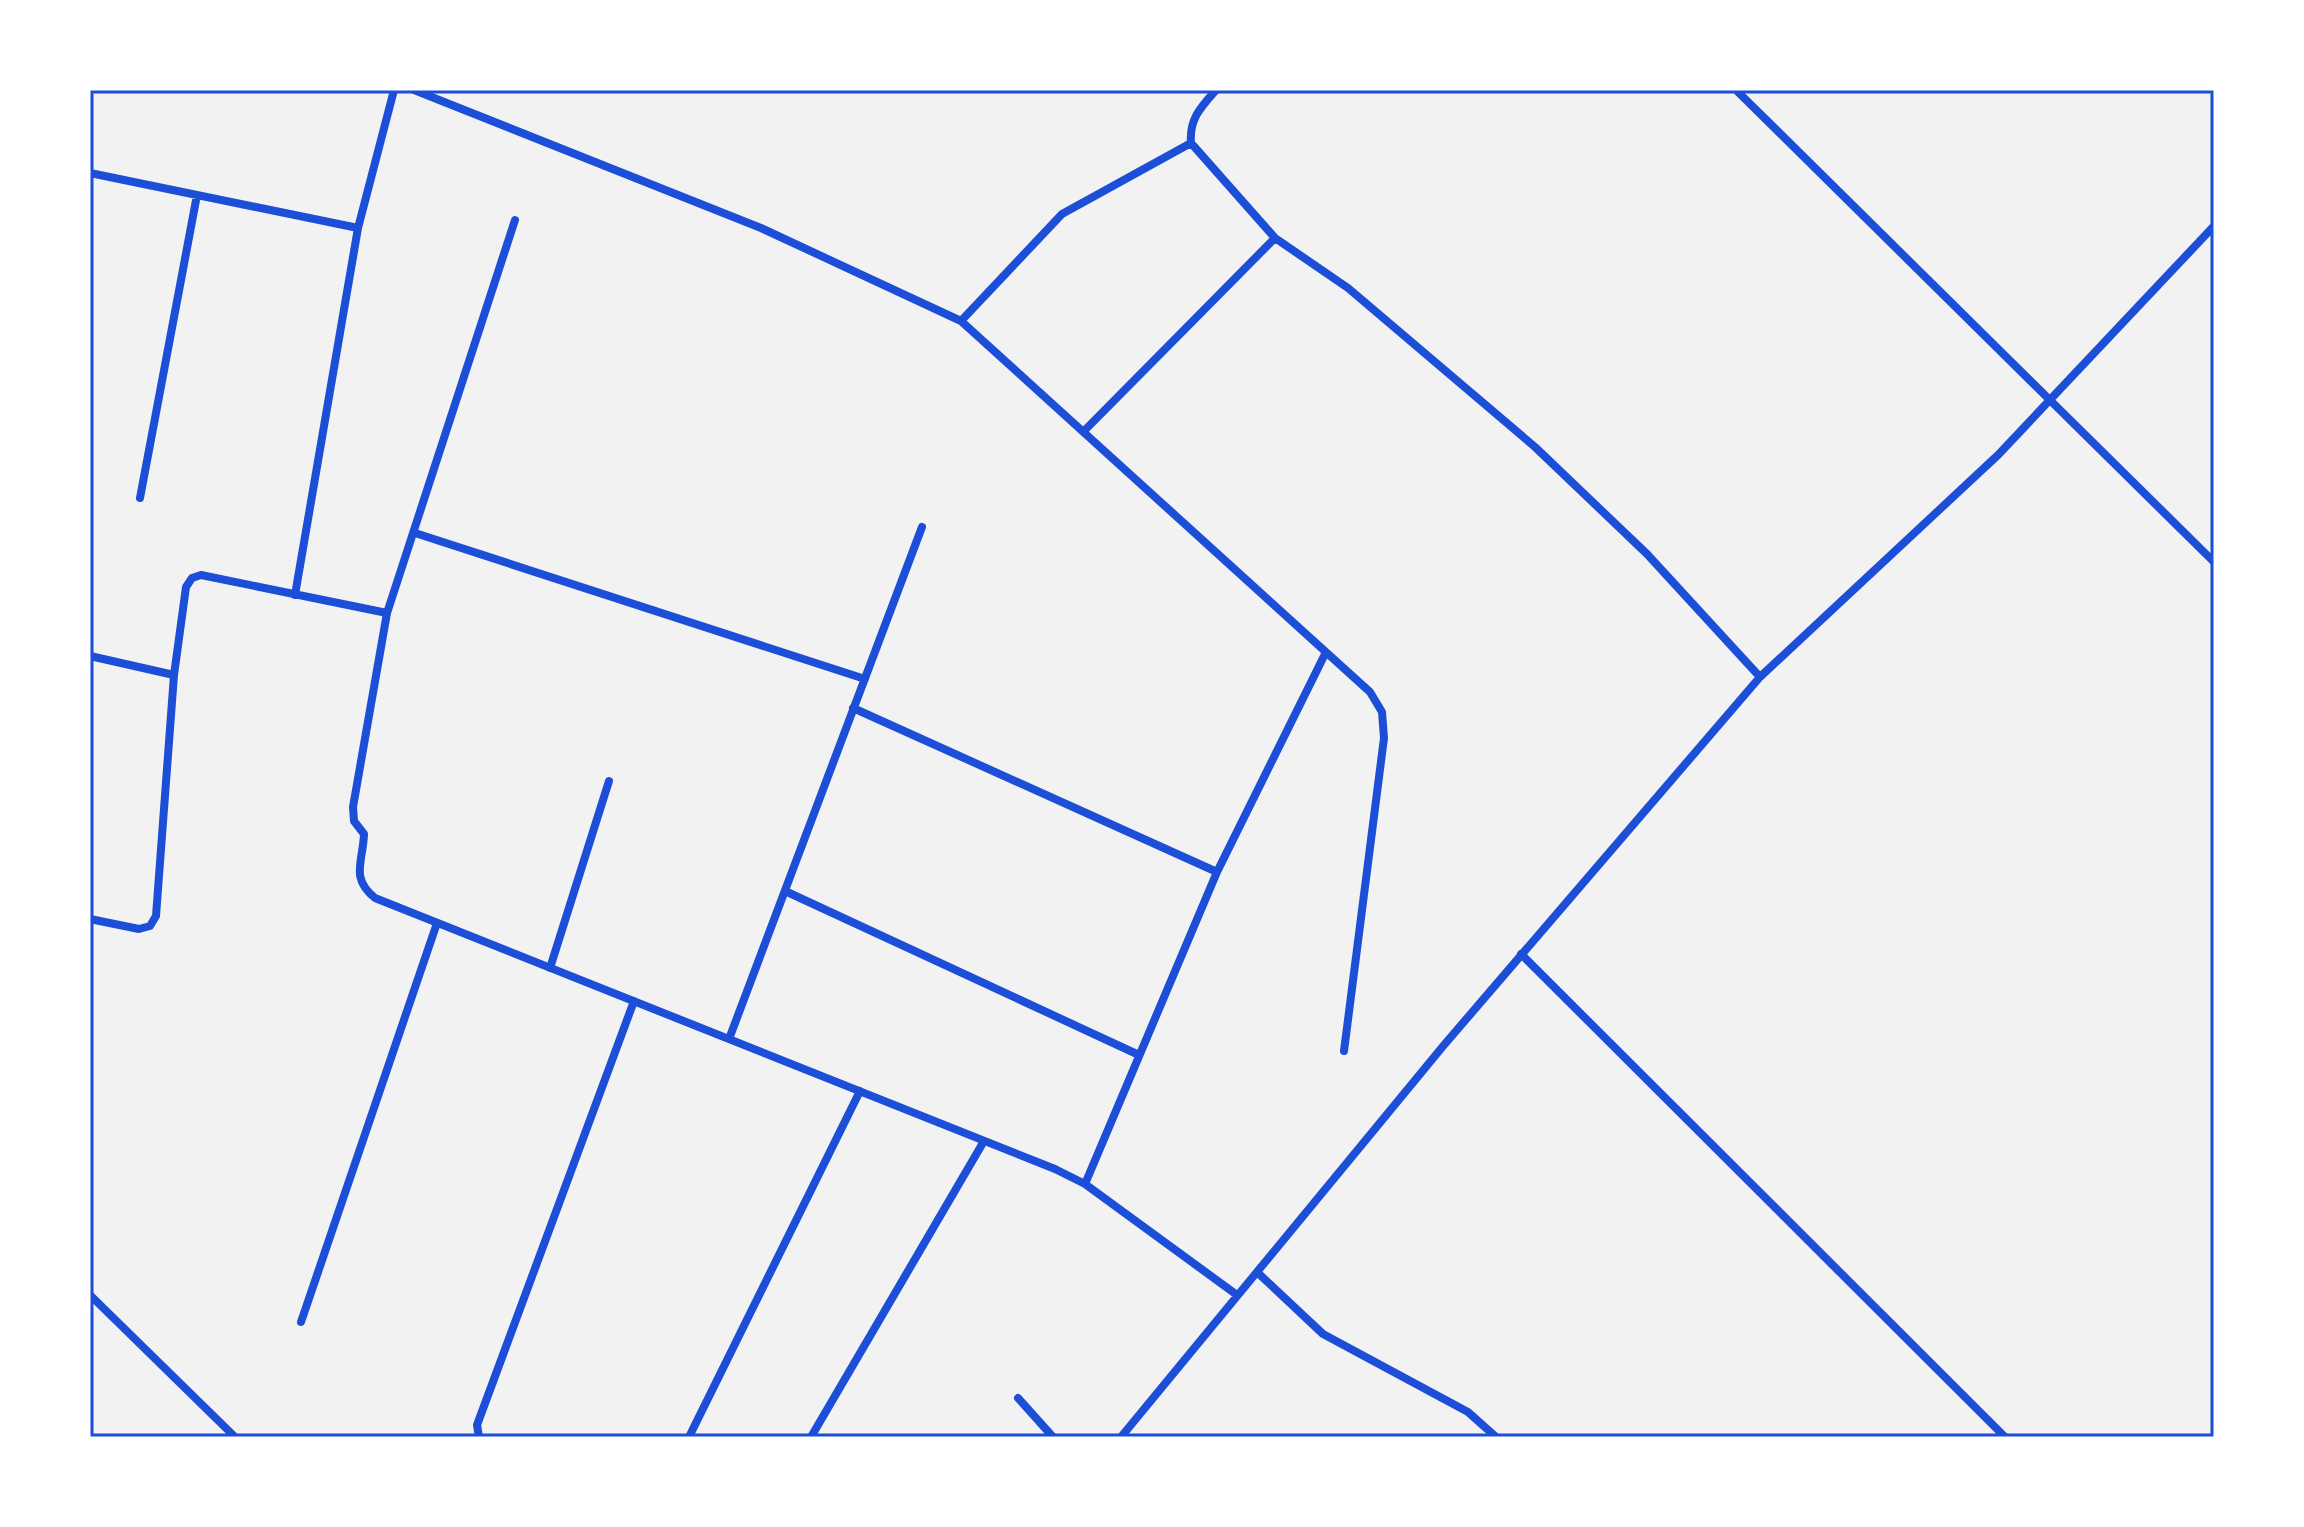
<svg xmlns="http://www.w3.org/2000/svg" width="2304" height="1527" font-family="Cabin,sans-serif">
<rect width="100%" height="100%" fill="#f2f2f2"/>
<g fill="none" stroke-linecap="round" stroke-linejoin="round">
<path stroke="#1d4ed8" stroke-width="8" d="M414 90 761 228 961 321 1370 692 1382 712 1384 738 1344 1051
M1216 90C1201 107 1189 119 1191 143L1275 238 1348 288 1535 447 1647 554 1760 677
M1736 90 2214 562
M90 173 358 228
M515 220 387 613 353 807 354 821 364 834C363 862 350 878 375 898L1055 1169 1085 1184 1237 1295
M961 321 1062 214 1191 143
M1085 430 1275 238
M140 498 197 195
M415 533 865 679
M295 595 358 228 394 90
M90 656 174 675
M853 708 1217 872
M785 891 1139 1055
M90 919 139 929 150 926 156 916 174 675 186 587 192 578 201 575 387 613
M1521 954 2005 1437
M550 968 609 781
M729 1039 922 527
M1085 1184 1217 872 1326 652
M1258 1273 1323 1334 1468 1412 1496 1437
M90 1295 235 1437
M301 1322 437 923
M1018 1398 1053 1437
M479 1437 477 1425 634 1001
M689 1437 860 1091
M811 1437 984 1141
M1121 1437 1444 1045 1760 677 1998 455 2214 226"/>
</g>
<rect width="2304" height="1527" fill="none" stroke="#ffffff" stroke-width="184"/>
<rect x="92" y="92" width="2120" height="1343" fill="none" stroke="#1d4ed8" stroke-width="3"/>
</svg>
